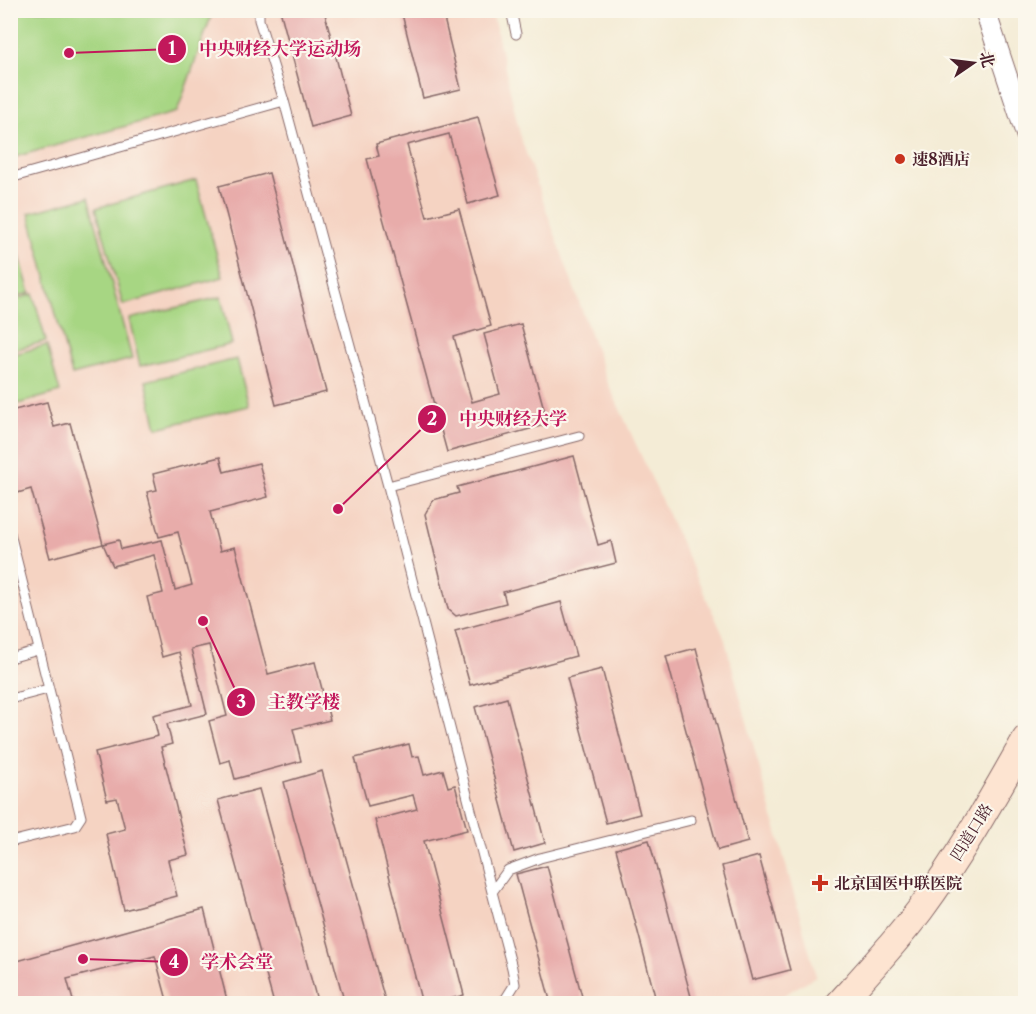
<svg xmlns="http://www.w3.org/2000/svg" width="1036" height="1014" font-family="'Libre Caslon Text','Noto Serif SC',serif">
<rect width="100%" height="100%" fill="#fbf7ec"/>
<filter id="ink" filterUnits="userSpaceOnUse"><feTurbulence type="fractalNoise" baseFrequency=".0167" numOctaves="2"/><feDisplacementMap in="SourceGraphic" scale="12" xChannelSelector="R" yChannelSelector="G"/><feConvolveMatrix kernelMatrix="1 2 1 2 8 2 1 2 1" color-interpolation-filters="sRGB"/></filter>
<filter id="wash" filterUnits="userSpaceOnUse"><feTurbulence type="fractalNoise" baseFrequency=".008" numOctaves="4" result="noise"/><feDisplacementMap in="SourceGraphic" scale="24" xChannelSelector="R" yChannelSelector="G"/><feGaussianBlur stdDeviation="1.35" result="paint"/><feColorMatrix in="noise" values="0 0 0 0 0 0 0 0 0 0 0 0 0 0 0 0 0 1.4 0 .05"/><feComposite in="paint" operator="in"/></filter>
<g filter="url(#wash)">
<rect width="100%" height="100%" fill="#f4ecd6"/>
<path fill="#f5d3c2" d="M10 11H492L521 139 607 381 724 637 816 976 769 1004 11 1003Z"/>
<path fill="#a7d683" stroke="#787a57" stroke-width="1.5" d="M10 11 11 10 213 11 177 112 11 158Z
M196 180 223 277 123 305 96 208Z
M89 197 132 359 72 375 29 213Z
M17 247 30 293 11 298V248Z
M33 294 46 341 11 351V301Z
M221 297 232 344 140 366 129 319Z
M47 345 60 392 11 406V355Z
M237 359 249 406 157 428 146 381Z"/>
<g id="blocks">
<path fill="#e8acaa" d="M280 10H324L351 116 311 127Z
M401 10H442L461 89 423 98Z
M478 117 500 195 468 204 449 134 407 145 427 217 459 209 491 326 454 337 472 402 500 394 484 334 521 324 548 424 447 452 367 159 379 156 376 144Z
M269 173 326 392 276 405 219 186Z
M47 402 54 427 70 423 103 544 50 558 31 489 11 495 10 491V411Z
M574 456 598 545 611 541 616 563 503 592 506 603 456 616 448 609 425 514 433 500 459 493 457 487Z
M220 457 224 472 259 463 268 497 210 512 220 551 235 547 268 674 315 662 330 720 293 729 301 761 235 779 230 760 220 763 209 721 227 716 209 645 191 649 207 714 167 724 172 744 161 747 188 855 168 860 177 896 124 910 106 834 125 829 117 798 107 800 95 752 158 736 153 715 192 705 179 652 162 657 147 597 163 593 154 555 113 566 103 544 119 540 121 549 162 540 175 590 192 585 178 532 159 537 147 492 157 490 153 474Z
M561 602 576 656 470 685 455 631Z
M696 648 748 842 718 850 666 656Z
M602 669 640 814 606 823 567 678Z
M507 698 545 843 514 852 475 707Z
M409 744 412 757 419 756 424 775 443 770 448 787 455 785 467 830 424 841 464 995 432 1004H422L375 820 417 809 413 795 368 806 355 758Z
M322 771 386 1004H345L284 782Z
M259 789 318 1004H274L218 800Z
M649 840 693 1004H657L616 849Z
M759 856 790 970 752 980 722 866Z
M547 866 584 1004H551L516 874Z
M204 909 228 1004H168L155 956 67 979 74 1004H10V963Z"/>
</g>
</g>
<g filter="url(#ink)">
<use href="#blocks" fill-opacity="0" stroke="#866767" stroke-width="1.5"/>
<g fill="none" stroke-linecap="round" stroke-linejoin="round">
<defs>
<path id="lane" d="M259 10V20L284 101 388 486 492 892
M511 10 516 34
M10 178 284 101
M388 486 579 436
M10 533 81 817 75 826 10 842
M10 658 38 650
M10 699 48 689
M493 1004 505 1000 515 984 512 968 492 892 508 870 540 858 691 820"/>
<path id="street" d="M985 10 1026 134"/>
<path id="secondary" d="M839 1004C867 973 895 943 920 910 960 856 993 797 1026 739"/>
</defs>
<use href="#lane" stroke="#866767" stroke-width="11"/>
<use href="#street" stroke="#866767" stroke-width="22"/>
<use href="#secondary" stroke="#866767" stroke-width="29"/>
<use href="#lane" stroke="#fff" stroke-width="9"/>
<use href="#street" stroke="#fff" stroke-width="20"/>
<use href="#secondary" stroke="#fde4d1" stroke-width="27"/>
</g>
</g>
<g fill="#c8321e" stroke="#fbf7ec" stroke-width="2">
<circle cx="900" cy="159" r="6"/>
<path d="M817 874h6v6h6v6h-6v6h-6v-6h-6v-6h6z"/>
</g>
<g text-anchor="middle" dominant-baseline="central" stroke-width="4.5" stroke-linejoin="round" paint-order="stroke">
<g font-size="16" font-weight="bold" fill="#4a1f2b" stroke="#fbf7ec" text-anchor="start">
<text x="912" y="159">速8酒店</text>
<text x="834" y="883">北京国医中联医院</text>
</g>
<g font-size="16" fill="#4a1f2b" stroke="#fbf7ec">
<text transform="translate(971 832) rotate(-58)">四道口路</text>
</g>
</g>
<path fill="none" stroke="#c2185b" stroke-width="2" d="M69 53L172 49M338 509L432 419M203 621L241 702M83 959L174 962"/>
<g fill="#c2185b" stroke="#fbf7ec" stroke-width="2">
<circle cx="69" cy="53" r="6"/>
<circle cx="338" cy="509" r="6"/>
<circle cx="203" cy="621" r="6"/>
<circle cx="83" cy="959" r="6"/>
<circle cx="172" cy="49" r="15"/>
<circle cx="432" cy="419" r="15"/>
<circle cx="241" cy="702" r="15"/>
<circle cx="174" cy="962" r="15"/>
</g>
<g font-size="18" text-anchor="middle" font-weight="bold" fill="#fff">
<text x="172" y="55">1</text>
<text x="432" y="425">2</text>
<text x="241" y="708">3</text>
<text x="174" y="968">4</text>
</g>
<g font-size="18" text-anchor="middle" font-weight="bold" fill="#c2185b" stroke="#fbf7ec" stroke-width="4.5" stroke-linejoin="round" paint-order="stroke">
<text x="280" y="55">中央财经大学运动场</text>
<text x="513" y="425">中央财经大学</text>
<text x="304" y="708">主教学楼</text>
<text x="237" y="968">学术会堂</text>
</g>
<rect width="1036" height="1014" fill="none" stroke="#fbf7ec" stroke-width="36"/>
<g transform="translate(973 63) rotate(76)" stroke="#fbf7ec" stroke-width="4.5" paint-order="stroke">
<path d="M0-4.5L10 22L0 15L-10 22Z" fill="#4a1f2b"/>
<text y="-9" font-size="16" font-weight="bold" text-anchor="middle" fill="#4a1f2b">北</text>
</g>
</svg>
